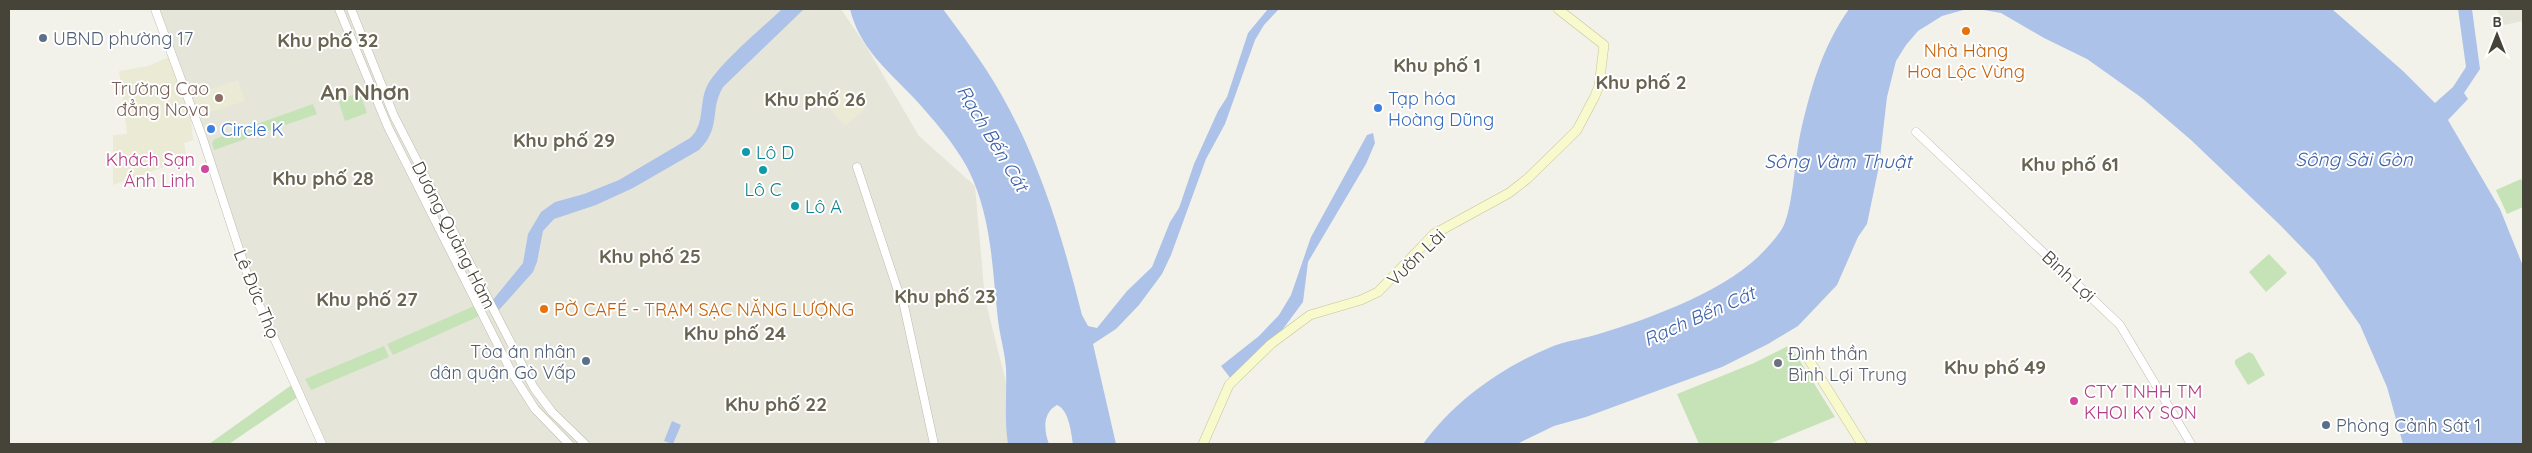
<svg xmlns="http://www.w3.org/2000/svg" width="2532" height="453" font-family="Quicksand,sans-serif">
<rect width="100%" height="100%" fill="#f3f2ea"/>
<path fill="#e6e5d9" d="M154 9H841L866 46 919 136 975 186 985 299 1006 382 1026 437 1024 444H322L268 326Z
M2497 9H2523V21L2504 25Z"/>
<path fill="#eaead5" d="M169 57 191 119 193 140 184 143 187 159 113 185V135L127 134 119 71 148 66Z
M238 80 245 101 201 115 193 95Z
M844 89 851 92 865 109 845 126 826 104Z"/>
<path fill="#c5e3b7" d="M356 94 361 96 367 113 345 121 338 100Z
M313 104 317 114 214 150 212 143 215 139Z
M2521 179 2523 184V207L2507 214 2496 190Z
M2269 254 2287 273 2266 292 2249 272Z
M481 303 486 313 393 355 387 344Z
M1790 345 1835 417 1769 444H1699L1677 394 1754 363Z
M384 346 389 357 311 390 305 379Z
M2249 352 2253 354 2265 375 2248 385 2235 364V360Z
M293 384 298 397 229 444H209Z"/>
<path fill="#adc2e9" d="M782 9H804L723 87C709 111 722 127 699 150L633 188 596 205 554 219 543 231 537 262 533 272 499 310 492 301 523 263 528 234 541 212 555 202 584 194 619 180 690 138C706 124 698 102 708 84 722 61 761 29 782 9Z
M850 9H943C963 36 984 64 1001 94 1040 162 1063 239 1082 315L1088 326 1097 328 1127 291 1152 267 1170 222 1179 208 1194 164 1218 111 1227 97 1248 33 1268 9H1279L1264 25 1255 40 1225 124 1206 159 1171 255 1162 274 1139 305 1116 329 1093 344 1116 444H1073C1071 432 1069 410 1057 405 1042 413 1044 431 1049 444H1008C1004 419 1007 394 1006 369 1005 352 1000 337 998 320 992 268 992 217 968 169 954 143 933 119 913 97 887 70 859 47 850 9Z
M1849 9H1967L1942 16 1918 31 1906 45 1896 61 1887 97 1879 166 1867 224 1858 237 1837 285 1798 326 1768 344 1722 367 1586 417 1554 426 1517 444H1423C1454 401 1502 367 1551 347 1563 342 1575 340 1588 337 1639 323 1719 294 1758 257 1767 248 1778 237 1784 225 1793 204 1795 159 1800 135 1810 90 1822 47 1849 9Z
M1978 9H2332L2403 71 2435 103 2453 87 2466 67 2458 9H2472L2480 69 2464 93 2468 99 2448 120 2500 209 2523 266V444H2403L2387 387 2360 325 2315 261 2280 225 2191 140 2142 98 2087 59 2044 38 2001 13Z
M1373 133 1375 143 1366 164 1308 262 1303 302 1277 337 1241 367 1231 379 1221 366 1259 336 1279 315 1291 295 1311 237 1367 135Z
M672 421 681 425 673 444 664 441Z"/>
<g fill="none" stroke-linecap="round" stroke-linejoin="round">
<defs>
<path id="tertiary" d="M155 9 203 139 252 289 322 444
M339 9 388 127 512 373 535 409 569 444
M351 9 394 116 534 388 552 412 585 444
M1916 132 2120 325 2191 444
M857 167 897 288 903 301 934 444"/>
<path id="secondary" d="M1806 355 1862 444
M1203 444 1229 385 1271 344 1310 315 1361 300 1378 292 1434 234 1509 193 1527 179 1568 139 1577 130 1595 96 1599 86 1604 45 1558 9"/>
</defs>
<use href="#tertiary" stroke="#bebcad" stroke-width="9"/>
<use href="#secondary" stroke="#c4c498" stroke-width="10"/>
<use href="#tertiary" stroke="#fff" stroke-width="8"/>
<use href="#secondary" stroke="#f9f9ce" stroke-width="9"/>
</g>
<g fill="#e8710a" stroke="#fff" stroke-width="2">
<circle cx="1966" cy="31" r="5"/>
<circle cx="544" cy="309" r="5"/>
</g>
<g fill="#5c6f8a" stroke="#fff" stroke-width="2">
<circle cx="43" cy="38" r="5"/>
<circle cx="586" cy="361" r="5"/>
<circle cx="2326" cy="425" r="5"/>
</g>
<circle fill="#8d6e63" stroke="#fff" stroke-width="2" cx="219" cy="98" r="5"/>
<g fill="#3f7fe0" stroke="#fff" stroke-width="2">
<circle cx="1378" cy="108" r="5"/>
<circle cx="211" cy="129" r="5"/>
</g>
<g fill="#0f9aa8" stroke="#fff" stroke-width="2">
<circle cx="746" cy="152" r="5"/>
<circle cx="763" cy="170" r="5"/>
<circle cx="795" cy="206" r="5"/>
</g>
<g fill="#d1479c" stroke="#fff" stroke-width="2">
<circle cx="205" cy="169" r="5"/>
<circle cx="2074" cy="401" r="5"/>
</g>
<circle fill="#6b7280" stroke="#fff" stroke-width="2" cx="1778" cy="363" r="5"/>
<g text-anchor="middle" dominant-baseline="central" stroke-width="4" stroke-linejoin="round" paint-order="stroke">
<g font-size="18" fill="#4e5e75" stroke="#fff" text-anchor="start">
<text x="53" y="38">UBND phường 17</text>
<text x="576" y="351" text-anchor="end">Tòa án nhân<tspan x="576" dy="21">dân quận Gò Vấp</tspan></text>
<text x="2336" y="425">Phòng Cảnh Sát 1</text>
</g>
<g font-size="18" fill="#c56008" stroke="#fff">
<text x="1966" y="50">Nhà Hàng<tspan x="1966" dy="21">Hoa Lộc Vừng</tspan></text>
<text x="554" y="309" text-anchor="start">PỜ CAFÉ - TRẠM SẠC NĂNG LƯỢNG</text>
</g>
<g font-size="18" fill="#785e54" stroke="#fff" text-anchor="end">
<text x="209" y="88">Trường Cao<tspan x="209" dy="21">đẳng Nova</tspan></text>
</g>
<g font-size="18" fill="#366cbe" stroke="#fff" text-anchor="start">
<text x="1388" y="98">Tạp hóa<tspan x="1388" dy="21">Hoàng Dũng</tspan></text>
<text x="221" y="129">Circle K</text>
</g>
<g font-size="18" fill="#0d838f" stroke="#fff" text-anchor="start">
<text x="756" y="152">Lô D</text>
<text x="763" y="189" text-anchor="middle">Lô C</text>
<text x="805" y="206">Lô A</text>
</g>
<g font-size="18" fill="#b23c85" stroke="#fff" text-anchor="end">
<text x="195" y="159">Khách Sạn<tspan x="195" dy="21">Ánh Linh</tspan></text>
<text x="2084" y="391" text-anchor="start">CTY TNHH TM<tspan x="2084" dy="21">KHOI KY SON</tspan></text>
</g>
<g font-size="18" fill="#464439" stroke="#fff">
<text transform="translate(454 235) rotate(63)">Dương Quảng Hàm</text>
<text transform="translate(1416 257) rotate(-44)">Vườn Lài</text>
<text transform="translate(2069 276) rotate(43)">Bình Lợi</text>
<text transform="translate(257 294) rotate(68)">Lê Đức Thọ</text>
</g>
<g font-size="18" fill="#5b616d" stroke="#fff" text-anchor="start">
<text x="1788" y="353">Đình thần<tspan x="1788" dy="21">Bình Lợi Trung</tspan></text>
</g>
<g font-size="19" font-weight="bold" fill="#686451" stroke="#fff">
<text x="328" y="40">Khu phố 32</text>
<text x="1437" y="65">Khu phố 1</text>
<text x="1641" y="82">Khu phố 2</text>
<text x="815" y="99">Khu phố 26</text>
<text x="564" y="140">Khu phố 29</text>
<text x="2070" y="164">Khu phố 61</text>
<text x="323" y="178">Khu phố 28</text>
<text x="650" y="256">Khu phố 25</text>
<text x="945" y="296">Khu phố 23</text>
<text x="367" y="299">Khu phố 27</text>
<text x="735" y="333">Khu phố 24</text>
<text x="1995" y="367">Khu phố 49</text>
<text x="776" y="404">Khu phố 22</text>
</g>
<g font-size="19" font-style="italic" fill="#3d61a6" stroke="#fff">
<text transform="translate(993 138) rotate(59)">Rạch Bến Cát</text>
<text x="2354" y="159">Sông Sài Gòn</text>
<text x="1838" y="161">Sông Vàm Thuật</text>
<text transform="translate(1699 316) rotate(-24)">Rạch Bến Cát</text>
</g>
<g font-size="22" font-weight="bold" fill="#686451" stroke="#fff">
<text x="365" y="92">An Nhơn</text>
</g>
</g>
<rect width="2532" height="453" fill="none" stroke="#464439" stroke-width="20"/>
<g transform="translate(2497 35)" stroke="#ffffff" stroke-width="4" paint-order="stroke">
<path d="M0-4L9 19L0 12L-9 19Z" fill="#464439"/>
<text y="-8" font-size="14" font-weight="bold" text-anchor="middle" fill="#464439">B</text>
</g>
</svg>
